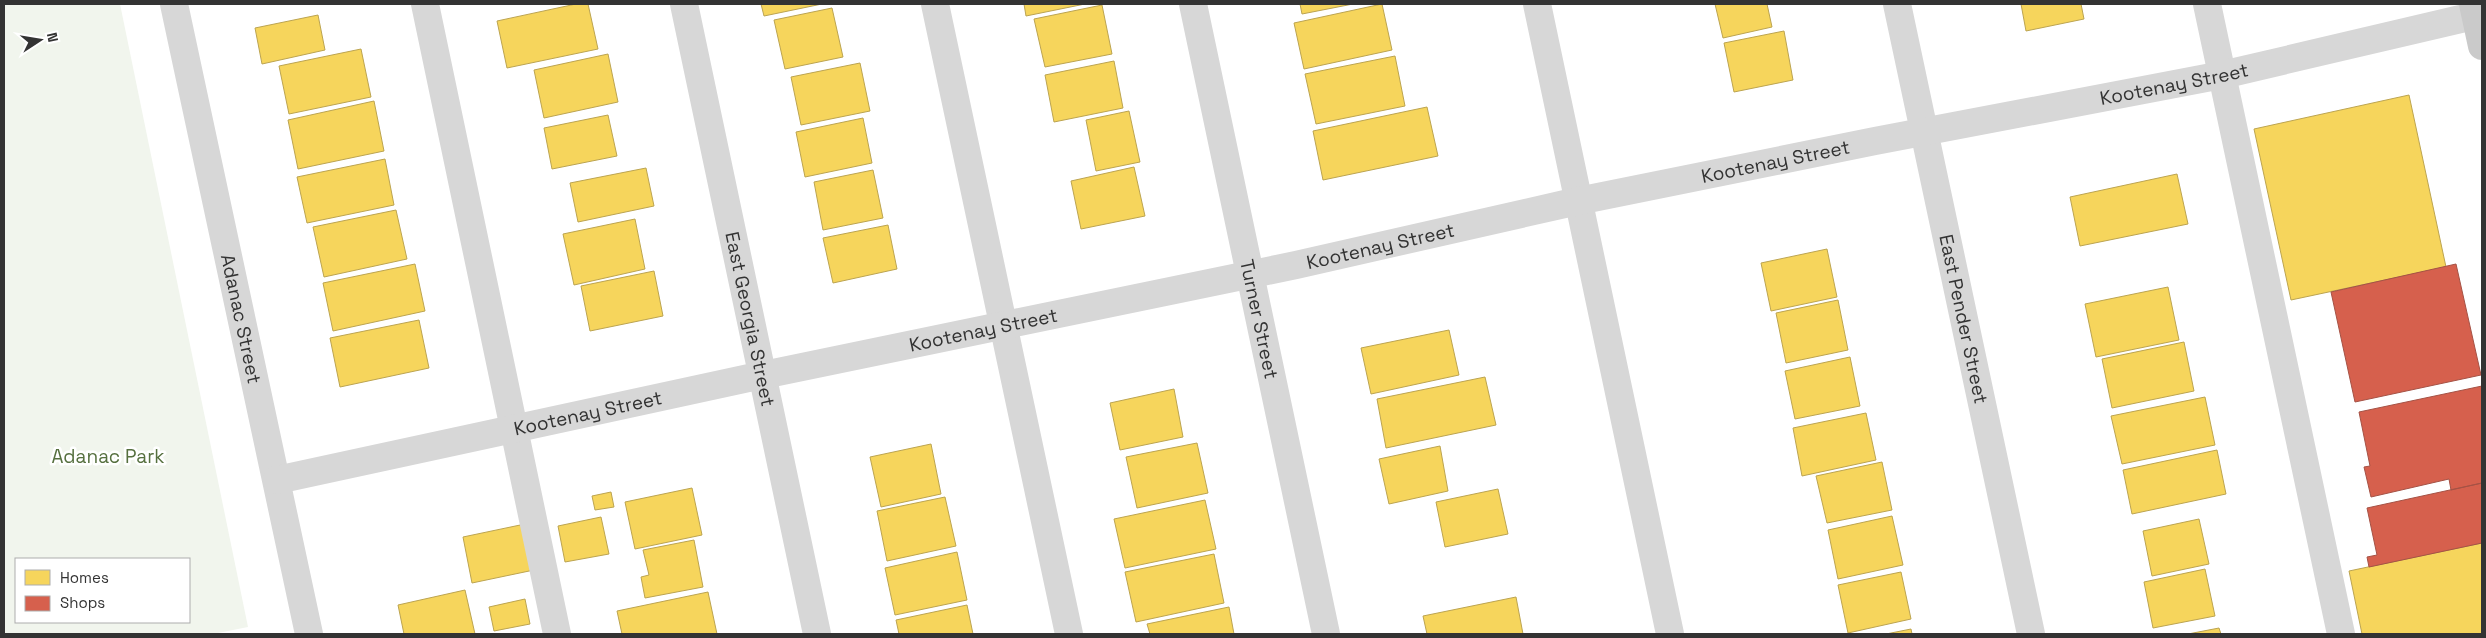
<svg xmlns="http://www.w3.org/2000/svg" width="2486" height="638" font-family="'Space Grotesk',sans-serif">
<rect width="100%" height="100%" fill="#fff"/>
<path fill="#f1f5ed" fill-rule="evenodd" d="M4 4H120L248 627 213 634H4ZM16 559H189V622H16Z"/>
<path fill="#f6d55c" stroke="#bca450" d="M576 4H588L598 49 507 68 497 21Z
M761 4H822L764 16Z
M1024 4H1085L1026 16Z
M1300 4H1353L1302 14Z
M1382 4 1392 50 1304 69 1294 23Z
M1715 4H1767L1772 27 1723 38Z
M2021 4H2081L2084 19 2026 31Z
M1102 5 1112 54 1045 67 1034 19Z
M832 8 843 57 785 69 774 20Z
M318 15 325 50 262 64 255 28Z
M1784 31 1793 80 1734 92 1724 43Z
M361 49 371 97 289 114 279 66Z
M608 54 618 102 544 118 534 70Z
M1395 56 1405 106 1316 124 1305 74Z
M1114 61 1123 108 1054 122 1045 75Z
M860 63 870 111 801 125 791 77Z
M2409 95 2446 267 2291 300 2254 129Z
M374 101 384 151 298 169 288 120Z
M1427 107 1438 156 1323 180 1313 131Z
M1129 111 1140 162 1096 171 1086 120Z
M608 115 617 156 552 169 544 128Z
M863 118 872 163 805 177 796 132Z
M385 159 394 205 307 223 297 177Z
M1134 167 1145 216 1081 229 1071 181Z
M646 168 654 206 578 222 570 183Z
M873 170 883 218 823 230 814 182Z
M2177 174 2188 224 2080 246 2070 197Z
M396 210 407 259 324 277 313 227Z
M635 219 645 269 574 285 563 234Z
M888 225 897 269 833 283 823 238Z
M1827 249 1837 297 1771 311 1761 263Z
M415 264 425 311 333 331 323 283Z
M654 271 663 316 590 331 581 286Z
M2168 287 2179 340 2096 357 2085 304Z
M1838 300 1848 350 1786 363 1776 313Z
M419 320 429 368 340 387 330 338Z
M1449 330 1459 375 1371 394 1361 348Z
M2184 342 2194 391 2112 408 2102 359Z
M1850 357 1860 406 1795 419 1785 371Z
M1485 377 1496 425 1386 448 1377 399Z
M1174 389 1183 437 1120 450 1110 403Z
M2205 397 2215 445 2122 464 2111 416Z
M1866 413 1876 460 1802 476 1793 428Z
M1197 443 1208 493 1137 508 1126 457Z
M931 444 941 494 881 507 870 457Z
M1440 446 1448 491 1389 504 1379 459Z
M2217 450 2226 494 2132 514 2123 470Z
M1882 462 1892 510 1827 523 1816 476Z
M692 488 702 535 635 549 625 502Z
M1498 489 1508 534 1445 547 1436 502Z
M611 492 614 507 595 510 592 496Z
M945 497 956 546 887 561 877 511Z
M1205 500 1216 549 1125 568 1114 519Z
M1892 516 1903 565 1838 579 1828 530Z
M601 517 609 554 565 562 558 526Z
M2199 519 2209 564 2152 576 2143 531Z
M525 524 534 570 472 583 463 537Z
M694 540 703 587 645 598 641 577 649 575 643 550Z
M2482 543V634H2362L2349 571Z
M957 552 967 600 895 615 885 568Z
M1214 554 1224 603 1136 622 1125 572Z
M2205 569 2215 616 2153 628 2144 582Z
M1901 572 1911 619 1848 633 1838 585Z
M465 590 475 634H404L398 605Z
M708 592 717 634H622L617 611Z
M1516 597 1523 634H1427L1423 616Z
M525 599 530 624 494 631 489 607Z
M967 605 973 634H899L896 620Z
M1229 607 1234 634H1150L1147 624Z
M2219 628 2221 634H2188Z
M1911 629 1912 634H1886Z"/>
<path fill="#d6604d" stroke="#a55245" d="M2456 264 2481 375 2355 402 2331 292Z
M2482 386V483L2451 490 2449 479 2371 497 2364 467 2370 466 2359 412Z
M2482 483V543L2369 567 2367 557 2377 555 2367 508Z"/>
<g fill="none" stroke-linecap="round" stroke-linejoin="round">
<g stroke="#d7d7d7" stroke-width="28">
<path id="s1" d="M174 4 309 634"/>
<path d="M425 4 557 634"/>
<path id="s2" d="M684 4 817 634"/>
<path d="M935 4 1069 634"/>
<path id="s3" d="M1193 4 1326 634"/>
<path d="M1537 4 1670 634"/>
<path id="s4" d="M1897 4 2031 634"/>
<path d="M2207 4 2341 634"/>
<path id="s5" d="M277 480 763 375 1296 265 1578 201 1875 141 2222 75 2482 14"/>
</g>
<path stroke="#cacaca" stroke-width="28" d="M2473 4 2482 46"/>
</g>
<g text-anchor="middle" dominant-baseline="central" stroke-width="5" stroke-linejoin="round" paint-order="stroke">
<g font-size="19" fill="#333" stroke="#fff">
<text stroke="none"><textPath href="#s5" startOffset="1938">Kootenay Street</textPath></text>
<text stroke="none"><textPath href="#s5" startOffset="1532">Kootenay Street</textPath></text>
<text stroke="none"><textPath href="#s5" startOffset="1128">Kootenay Street</textPath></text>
<text stroke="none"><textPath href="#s1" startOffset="322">Adanac Street</textPath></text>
<text stroke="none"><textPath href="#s2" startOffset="322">East Georgia Street</textPath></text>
<text stroke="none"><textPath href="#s3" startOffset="322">Turner Street</textPath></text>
<text stroke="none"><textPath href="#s4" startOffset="322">East Pender Street</textPath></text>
<text stroke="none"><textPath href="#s5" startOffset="722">Kootenay Street</textPath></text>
<text stroke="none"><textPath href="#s5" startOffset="318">Kootenay Street</textPath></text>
</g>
<g font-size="19" fill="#56703f" stroke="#fff">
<text x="108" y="456">Adanac Park</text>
</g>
</g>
<rect width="2486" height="638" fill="none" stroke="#333333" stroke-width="10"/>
<rect x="15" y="558" width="175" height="65" fill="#ffffff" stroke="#adadad"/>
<rect x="25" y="570" width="25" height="15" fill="#f6d55c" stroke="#adadad"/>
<text x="60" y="583" font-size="15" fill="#333333">Homes</text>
<rect x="25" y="596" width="25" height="15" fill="#d6604d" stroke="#adadad"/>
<text x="60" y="608" font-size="15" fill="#333333">Shops</text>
<g transform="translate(40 40) rotate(78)" stroke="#ffffff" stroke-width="4" paint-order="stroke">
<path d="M0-4L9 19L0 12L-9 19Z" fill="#333333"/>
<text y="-8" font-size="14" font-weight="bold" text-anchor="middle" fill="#333333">N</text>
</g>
</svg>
